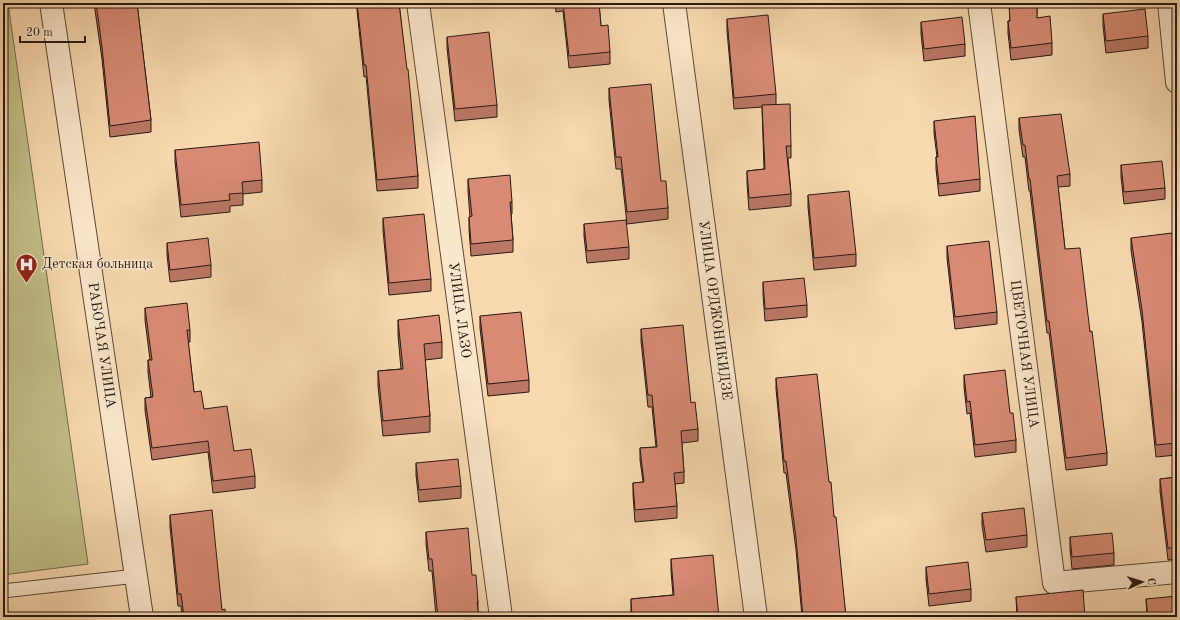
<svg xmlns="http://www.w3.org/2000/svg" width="1180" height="620" font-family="'Old Standard TT',serif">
<rect width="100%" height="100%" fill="#f8d9af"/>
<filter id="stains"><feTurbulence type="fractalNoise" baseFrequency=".005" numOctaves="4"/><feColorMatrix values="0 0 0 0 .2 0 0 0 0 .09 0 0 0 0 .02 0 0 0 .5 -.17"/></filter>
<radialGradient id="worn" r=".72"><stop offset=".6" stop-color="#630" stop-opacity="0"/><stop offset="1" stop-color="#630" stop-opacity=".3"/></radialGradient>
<path fill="#c2be87" stroke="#746c4d" d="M3 3H8L88 564 3 575Z"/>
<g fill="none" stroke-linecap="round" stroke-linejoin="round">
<defs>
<path id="service" d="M3 591 136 576"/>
<g id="minor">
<path id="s1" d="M51 3 142 617"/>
<path id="s2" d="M418 3 501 617"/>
<path id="s3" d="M674 3 756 617"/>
<path id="s4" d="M979 3 1054 583 1177 572"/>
<path d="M1169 3 1177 82"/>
</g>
</defs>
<use href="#service" stroke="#5b493a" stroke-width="15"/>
<use href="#minor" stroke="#5b493a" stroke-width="24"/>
<use href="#service" stroke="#fae6cb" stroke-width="13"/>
<use href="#minor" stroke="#fae6cb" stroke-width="22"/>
</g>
<path fill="#ba7765" stroke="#271913" d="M94 3H137L151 120V132L110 137 102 59Z
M357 3H399L418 176V188L377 191 366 76 364 77 357 10Z
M555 3H599L601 26 610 52V64L569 68 563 11 556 12Z
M1009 3H1037V18L1052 43V55L1011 60 1008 33V21H1010Z
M1103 14 1148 36V48L1106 53 1103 26Z
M727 19 776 94V105L791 146V158H788L791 194V206L749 210 747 183V171L764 169 762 107 734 109 727 31Z
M921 22 965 44V56L924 61 921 34Z
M447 37 497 105V117L455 121 447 48Z
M609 88 661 181 668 208V219L627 224 621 169H616L609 100Z
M1019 118 1070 174V186L1058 187 1065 249 1090 332 1107 453V465L1066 470 1049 333H1047L1030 191H1029L1025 157H1023L1019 130Z
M934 121 980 179V191L939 196 936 169V157H937L934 133Z
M175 150 262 180V192L243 194V205L230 206V212L181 217 175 162Z
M1121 165 1165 188V199L1124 204 1121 177Z
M468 179 512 202V214H511L513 240V252L471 256 469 229V217H470L468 191Z
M808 195 856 254V266L814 270 808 207Z
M383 218 431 279V291L389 295 383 230Z
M584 224 629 247V259L587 263 584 236Z
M1131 238 1177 267V455L1156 457 1142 322 1131 250Z
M167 243 211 265V277L170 282 167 255Z
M947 246 997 312V324L955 329 947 258Z
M763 282 807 305V317L765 321 763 294Z
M145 308 190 330V342H188L194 392 204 409 234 451 255 476V488L213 493 208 452 152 460 145 410V398L151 397 148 372V360H150L145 320Z
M480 316 529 380V392L488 396 480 328Z
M398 320 442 342V358L425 360 430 416V432L383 436 378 386V371L401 369 398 335Z
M641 329 691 403 698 429V441L682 443 684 472V483L675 484 677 506V518L635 522 633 495V483L643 482 640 460V448L656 447 652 407H648L641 341Z
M964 375 1010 413 1016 440V452L975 457 970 413 967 414 964 387Z
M776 378 829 482 834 517 846 617H802L796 550 786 473H784L776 389Z
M416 463 461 486V498L419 502 416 475Z
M1177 477V559L1168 560 1160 491V479Z
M982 513 1027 535V547L986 552 982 525Z
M170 515 222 610 226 617H182L181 606H178L170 527Z
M426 532 472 575 478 602V612L479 617H436L432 571H429L426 544Z
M1070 537 1114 553V565L1072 569 1070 549Z
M671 559 719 617H631V599L673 595 671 571Z
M926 567 971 589V601L929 606 926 579Z
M1016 597 1085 617H1017Z
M1146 599 1177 617H1147Z"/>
<path fill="#d88a75" stroke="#271913" d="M96 3H137L151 120 110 126 102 47Z
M357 3H399L407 69H408L418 176 377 180 366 65H364Z
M563 3H599L601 26 608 25 610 52 569 56Z
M1009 3H1037V18L1050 16 1052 43 1011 48 1008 21H1010Z
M1145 9 1148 36 1106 41 1103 14Z
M768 15 776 94 734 98 727 19Z
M962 17 965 44 924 49 921 22Z
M489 32 497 105 455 109 447 37Z
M651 84 661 181H666L668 208 627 212 621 157H616L609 88Z
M790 104 791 146H786L791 194 749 198 747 171 765 169 762 105Z
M1061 114 1070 174 1057 176 1065 249 1080 248 1090 332 1092 331 1107 453 1066 458 1049 321H1047L1030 179H1029L1025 145H1023L1019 118Z
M975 116 980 179 939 184 936 157H938L934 121Z
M259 142 262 180 242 182 243 193 229 194 230 200 181 205 175 150Z
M1162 161 1165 188 1124 192 1121 165Z
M510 175 512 202H510L513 240 471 244 469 217 472 216 468 179Z
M849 191 856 254 814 258 808 195Z
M424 214 431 279 389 283 383 218Z
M626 220 629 247 587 251 584 224Z
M1172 233 1177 267V443L1156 445 1142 310 1131 238Z
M208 238 211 265 170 270 167 243Z
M989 241 997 312 955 317 947 246Z
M804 278 807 305 765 309 763 282Z
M187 303 190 330H187L194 392 201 391 204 409 227 406 234 451 251 449 255 476 213 481 208 441 152 448 145 398 153 397 148 360H152L145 308Z
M521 312 529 380 488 384 480 316Z
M439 315 442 342 424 344 430 416 383 421 378 371 403 369 398 320Z
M683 325 691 403 695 402 698 429 681 431 684 472 674 473 677 506 635 510 633 483 644 482 640 448 657 447 652 395H648L641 329Z
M1005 370 1010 413H1013L1016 440 975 445 970 401 967 402 964 375Z
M817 374 829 482H831L834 517H836L846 617H803L796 538 786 461H784L776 378Z
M458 459 461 486 419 490 416 463Z
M1177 477V548H1168L1160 479Z
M1024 508 1027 535 986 540 982 513Z
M212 510 222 610 225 609 226 617H184L181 594H178L170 515Z
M468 528 472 575H476L478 602H477L479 617H438L432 559H429L426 532Z
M1112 533 1114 553 1072 557 1070 537Z
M713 555 719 617H632L631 599 674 595 671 559Z
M968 562 971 589 929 594 926 567Z
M1083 590 1085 617H1018L1016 597Z
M1177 596V617H1148L1146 599Z
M29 614 30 617H5Z"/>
<defs>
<symbol id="hospital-pin" viewBox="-11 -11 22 30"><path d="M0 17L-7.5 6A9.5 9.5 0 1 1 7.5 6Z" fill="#8f2418" stroke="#fae6cb"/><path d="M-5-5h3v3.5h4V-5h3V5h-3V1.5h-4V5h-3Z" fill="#fff"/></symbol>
</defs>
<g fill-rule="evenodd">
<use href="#hospital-pin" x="14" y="252" width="25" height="34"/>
</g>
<g text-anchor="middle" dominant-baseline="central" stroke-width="3" stroke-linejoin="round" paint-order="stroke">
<g font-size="14" fill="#271913" stroke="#fae6cb" text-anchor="start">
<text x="42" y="264">Детская больница</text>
</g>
<g font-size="14" fill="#271913" stroke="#fae6cb">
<text stroke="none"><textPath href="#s2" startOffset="310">УЛИЦА ЛАЗО</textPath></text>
<text stroke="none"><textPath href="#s3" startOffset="310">УЛИЦА ОРДЖОНИКИДЗЕ</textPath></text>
<text stroke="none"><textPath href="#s1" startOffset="346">РАБОЧАЯ УЛИЦА</textPath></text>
<text stroke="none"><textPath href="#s4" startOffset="354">ЦВЕТОЧНАЯ УЛИЦА</textPath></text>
</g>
</g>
<rect width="1180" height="620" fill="none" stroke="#f8d9af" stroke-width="16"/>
<rect x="4" y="4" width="1172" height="612" fill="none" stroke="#271913" stroke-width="2"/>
<rect x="8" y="8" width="1164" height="604" fill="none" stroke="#271913"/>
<g transform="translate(1142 582) rotate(86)" stroke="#fae6cb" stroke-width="3" paint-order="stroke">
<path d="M0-3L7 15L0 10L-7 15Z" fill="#271913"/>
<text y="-6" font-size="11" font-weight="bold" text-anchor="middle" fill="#271913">С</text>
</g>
<path d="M20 36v6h65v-6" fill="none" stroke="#271913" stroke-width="2"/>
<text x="26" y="36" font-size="12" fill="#271913" stroke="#fae6cb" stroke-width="3" paint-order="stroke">20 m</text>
<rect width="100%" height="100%" filter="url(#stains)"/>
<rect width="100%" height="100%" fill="url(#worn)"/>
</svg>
